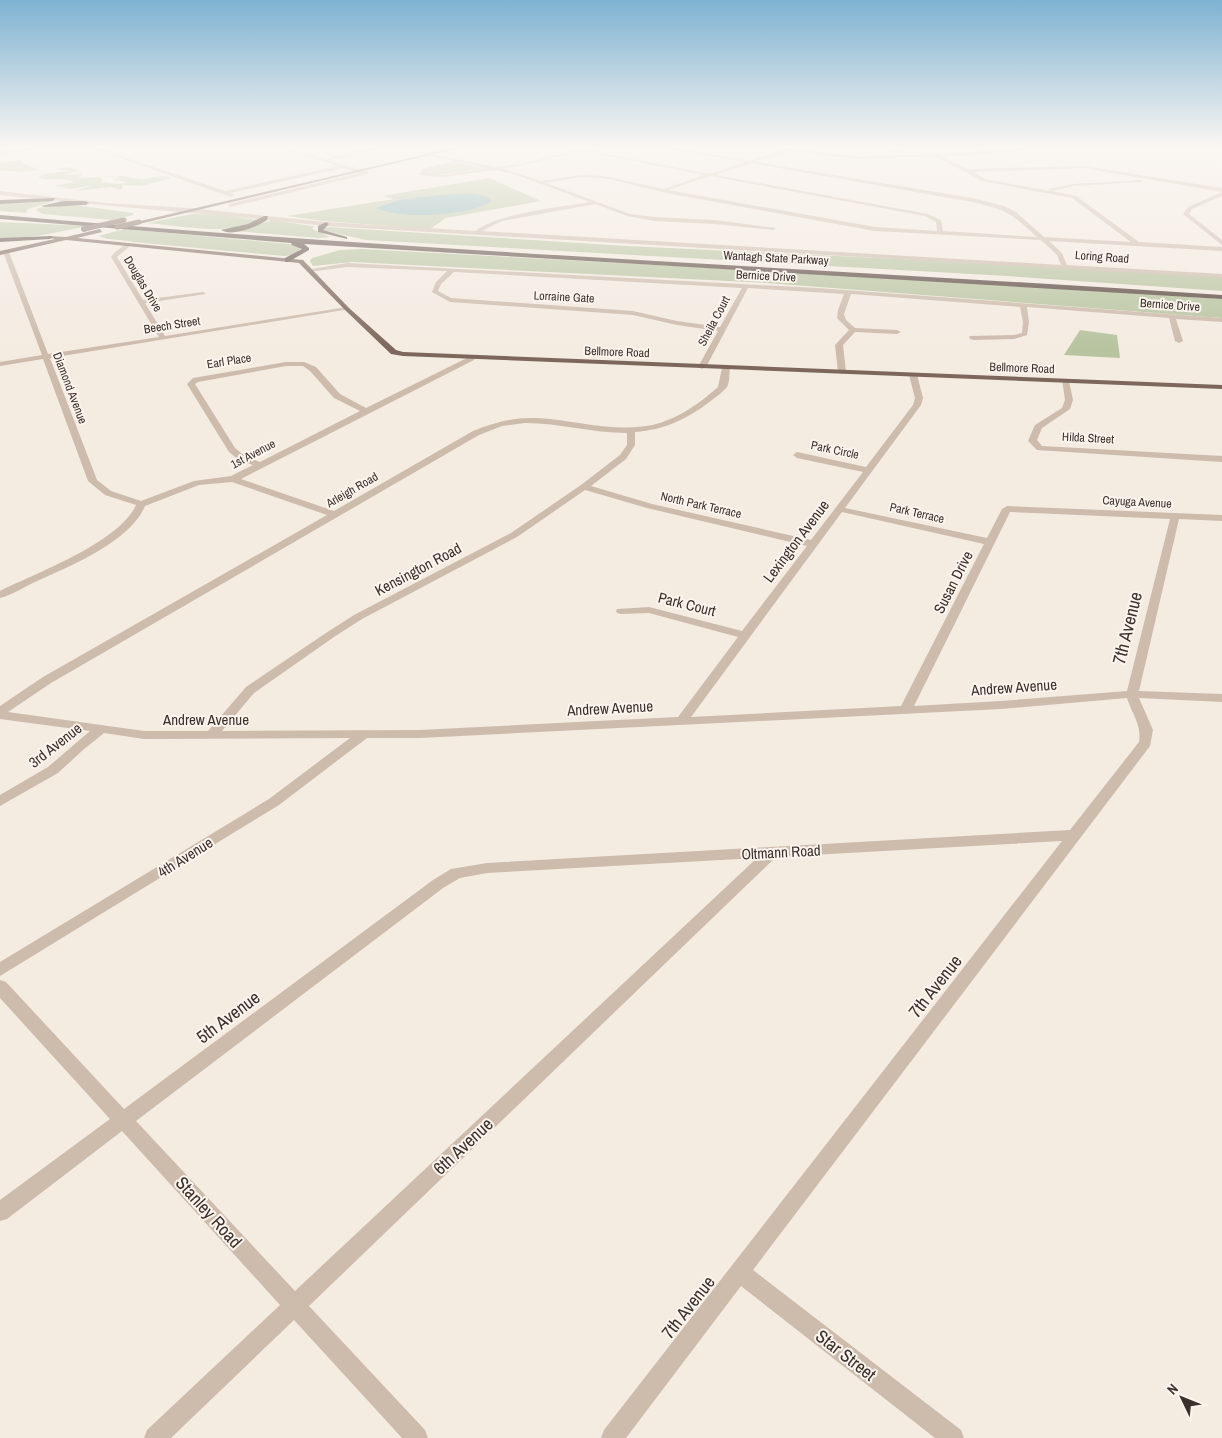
<svg xmlns="http://www.w3.org/2000/svg" width="1222" height="1438" font-family="'Archivo Narrow',sans-serif">
<rect width="100%" height="100%" fill="#f4ebe1"/>
<path fill="#b8c4a0" d="M20 160 24 164 40 170 16 172 0 170V163Z
M458 163 484 168 438 175 424 174 425 171Z
M68 167 79 170 64 175 82 174 78 178 98 177 103 179 101 182 120 184 128 182 114 180 120 176 102 177C118 173 130 179 145 179 154 178 163 174 172 178L141 186 123 185 121 190 111 187 75 191 93 185 71 189 55 186 73 182C63 175 49 183 38 177L44 174 72 171 54 169Z
M489 178 541 201 446 218 430 229 324 221 287 216 394 199 382 196Z
M0 202 48 201 52 202 28 209 26 213 0 211Z
M66 204 133 213V215L112 220 43 214 37 211V209L45 206Z
M192 214 220 215 257 220C236 237 174 225 147 223Z
M272 220 312 226H314L312 229 330 237 319 238 222 230 255 226Z
M0 222 87 226C58 232 30 239 0 238Z
M328 227 626 246 1066 267 1222 277V291L1007 276 366 240 322 230V228Z
M124 229 290 244 301 248 294 255 284 256 133 242C122 239 109 241 99 236Z
M362 249 898 278 1222 299V318L767 283 352 262 313 266 310 261 312 258 340 250Z
M1080 330 1117 335 1120 358 1064 355Z"/>
<path fill="#7fb0b2" d="M440 195C455 195 481 190 492 201 470 216 401 220 376 208L400 200Z"/>
<g fill="none" stroke-linecap="round" stroke-linejoin="round">
<path fill="#cdbbac" fill-rule="evenodd" d="M39 147H48L0 155V153Z
M89 147H94L225 191 338 166 278 147 327 160 329 158 380 147H387L329 160 368 172V174L230 207 228 204 360 173 343 168 231 193 234 195 231 197Z
M569 147 710 174 745 162 661 147H669L750 161 783 150 769 147 858 157 1005 151 1030 147 1005 153 941 156 967 169 1084 166 1222 188V192L1084 168 973 172 985 179 1049 191V189L1073 184 1143 180 1141 182 1073 186 1052 191 1076 196 1139 242 1222 247V251L1049 241 1062 253 1067 265 1222 274V278L326 226C217 214 109 207 0 195V191L106 203 189 208 326 222 475 231C503 212 556 208 590 202L514 174 495 170 443 177 419 175 423 169 454 161 426 155V153L495 167 521 164 578 150ZM583 151 704 175 664 189 604 176 580 175 541 181 503 169ZM789 151 858 159 935 156 982 181 1072 198 1131 242 1044 237 1016 212 1004 206 972 198 756 162ZM458 162 487 168 443 175 425 173ZM751 163 972 202C1007 210 1011 213 1037 237L943 231 941 220 928 214 716 175ZM710 176 925 216 936 222 937 231 875 227 668 190ZM580 177 604 178 671 194 875 231 1041 240 1057 255 1061 265 482 231 502 221 595 204 627 216 655 221 715 224 773 230 776 228 715 220 655 217 630 214 546 183Z
M877 147H883L902 153 900 154Z
M1222 192V196L1192 209 1189 214 1222 240V245L1183 214 1188 207Z
M128 243 130 246 117 257 143 300 203 292 206 294 145 303 165 336 347 307 350 309 50 358 97 480 111 491 141 501 194 481 231 476 253 465 240 461 229 452 187 384 193 378 286 362H304L316 367 340 394 366 408 471 356 475 358 474 360 241 479 334 511 473 431C493 423 514 417 536 418 578 420 618 435 660 423 682 416 701 402 718 387L722 368 726 366 730 368C729 374 730 382 727 387 723 392 717 396 712 400 689 418 665 430 635 432V445L626 459 591 486 652 504 811 540 863 472 797 458 793 455 797 452 866 467 913 405 915 398 909 375 913 373 917 375 923 398 921 405 845 508 987 538 1002 509 1007 506 1222 515V521L1179 519 1139 691 1222 694V702L1139 698 1153 730 1150 746 753 1270 961 1430 964 1438H935L741 1286 626 1438H601L604 1430 1062 841 776 857 309 1306 425 1430 428 1438H402L294 1320 171 1438H144L147 1430 280 1305 122 1131 7 1219 0 1221V1200L110 1119 0 998V980L6 982 124 1109 433 880 451 869 487 863 1070 830 1139 742C1142 725 1132 714 1127 698L1001 709 420 738H367L279 805 0 976V962L269 799 350 738 144 739 104 733 83 750 58 773 0 806V795L48 767 90 731 0 719V706L43 677 327 515 232 482 199 485 145 506C130 542 70 566 35 582 24 587 12 595 0 598V591C36 573 120 542 136 505L105 495 88 481 43 359 0 366V362L42 355 3 252 6 250 9 252 48 354 159 337 111 257 115 252ZM286 366H303L310 371 334 398 360 411 260 462 246 457 235 448 195 384 198 382ZM525 423C560 423 592 433 627 433V445L620 455 581 485 511 533 354 615 326 633 246 687 208 731H144L8 712 51 683 479 435 502 426ZM585 490 647 508 807 546 742 631 649 607 617 609 616 611 617 613 621 614 649 613 738 637 678 717 420 730 222 731 254 693 334 637 362 619 517 537ZM842 512 984 544 901 706 691 717ZM1010 512 1170 519 1127 691 1001 701 914 706ZM757 858 295 1291 136 1121 443 888 460 878 487 873Z
M347 263 818 288 1222 318V322L1176 319 1183 341 1179 343 1175 341 1169 318 1027 307 1029 322 1027 335 1014 339 973 340 969 338 970 336 1014 335 1022 333 1023 322 1020 307 851 294 844 314 846 320 855 328 897 330 901 332 897 334 855 332 843 345 846 372 842 374 838 372 835 345 849 330 837 318 838 310 844 294 748 288 706 367 702 369 698 367 718 331 677 325 633 315 450 302 432 292 436 282 447 271 347 267 309 272 306 270ZM454 272 742 288 720 327 677 321 633 311 451 298 438 291 441 284Z
M1062 379 1069 381 1073 400 1070 409 1042 428 1037 440 1042 446 1222 456V462L1037 450 1028 441 1035 425 1062 408 1065 400Z"/>
<path fill="#7d675c" fill-rule="evenodd" d="M457 147H463L139 224 136 222Z
M100 229 102 232 77 238 303 260 349 308 396 350 403 352 1222 385V389L403 356 391 354 345 310 299 263 66 240 0 255V251L55 239 48 238V236L66 237Z"/>
<path fill="#5c4a42" fill-rule="evenodd" d="M55 198 53 201 0 204V200Z
M63 201H86L89 203 86 205C77 205 45 208 41 206Z
M0 215C407 251 815 268 1222 295V299L304 244 309 248V250L288 262H285V258L302 249 292 245 291 243 0 219Z
M264 216H268L267 220C257 227 232 237 221 230L248 224Z
M326 222 329 224 323 230 347 237V239L318 232V226Z
M52 236 53 237 50 239 0 242V238Z"/>
<path stroke="#7d675c" stroke-width="5" d="M117 227 139 222
M84 229 124 220"/>
<path stroke="#7d675c" stroke-width="6" d="M84 229 87 228"/>
</g>
<linearGradient id="sky" x2="0" y2="1"><stop stop-color="#7eb2d2"/><stop offset="0.42" stop-color="#faf6f2"/><stop offset="1" stop-color="#faf6f2" stop-opacity="0"/></linearGradient>
<rect width="1222" height="348" fill="url(#sky)"/>
<g text-anchor="middle" dominant-baseline="central" stroke-width="4" stroke-linejoin="round" paint-order="stroke">
<g font-size="12" fill="#3b302b" stroke="#fbf5ee">
<text transform="translate(1102 257) rotate(4)">Loring Road</text>
<text transform="translate(776 258) rotate(3)">Wantagh State Parkway</text>
<text transform="translate(766 276) rotate(3)">Bernice Drive</text>
<text transform="translate(143 284) rotate(59)">Douglas Drive</text>
<text transform="translate(564 297) rotate(3)">Lorraine Gate</text>
<text transform="translate(1170 305) rotate(4)">Bernice Drive</text>
<text transform="translate(714 321) rotate(-62)">Sheila Court</text>
<text transform="translate(172 325) rotate(-9)">Beech Street</text>
<text transform="translate(617 352) rotate(2)">Bellmore Road</text>
<text transform="translate(229 361) rotate(-9)">Earl Place</text>
<text transform="translate(1022 368) rotate(2)">Bellmore Road</text>
<text transform="translate(70 388) rotate(69)">Diamond Avenue</text>
<text transform="translate(1088 438) rotate(3)">Hilda Street</text>
<text transform="translate(835 450) rotate(12)">Park Circle</text>
<text transform="translate(253 454) rotate(-28)">1st Avenue</text>
<text transform="translate(352 490) rotate(-30)">Arleigh Road</text>
<text transform="translate(1137 502) rotate(3)">Cayuga Avenue</text>
<text transform="translate(701 505) rotate(13)">North Park Terrace</text>
<text transform="translate(917 513) rotate(13)">Park Terrace</text>
</g>
<g font-size="15" fill="#3b302b" stroke="#fbf5ee">
<text transform="translate(796 541) rotate(-53)">Lexington Avenue</text>
<text transform="translate(418 569) rotate(-28)">Kensington Road</text>
<text transform="translate(953 582) rotate(-63)">Susan Drive</text>
<text transform="translate(687 604) rotate(14)">Park Court</text>
<text transform="translate(1014 687) rotate(-4)">Andrew Avenue</text>
<text transform="translate(610 708) rotate(-3)">Andrew Avenue</text>
<text x="206" y="719">Andrew Avenue</text>
<text transform="translate(55 745) rotate(-38)">3rd Avenue</text>
<text transform="translate(781 852) rotate(-3)">Oltmann Road</text>
<text transform="translate(185 857) rotate(-32)">4th Avenue</text>
</g>
<g font-size="18" fill="#3b302b" stroke="#fbf5ee">
<text transform="translate(1127 628) rotate(-76)">7th Avenue</text>
<text transform="translate(935 986) rotate(-52)">7th Avenue</text>
<text transform="translate(228 1017) rotate(-37)">5th Avenue</text>
<text transform="translate(463 1146) rotate(-43)">6th Avenue</text>
<text transform="translate(209 1212) rotate(48)">Stanley Road</text>
<text transform="translate(688 1307) rotate(-52)">7th Avenue</text>
<text transform="translate(846 1355) rotate(38)">Star Street</text>
</g>
</g>
<g transform="translate(1182 1398) rotate(313)" stroke="#fbf5ee" stroke-width="4" paint-order="stroke">
<path d="M0-4L9 19L0 12L-9 19Z" fill="#3b302b"/>
<text y="-8" font-size="14" font-weight="bold" text-anchor="middle" fill="#3b302b">N</text>
</g>
</svg>
